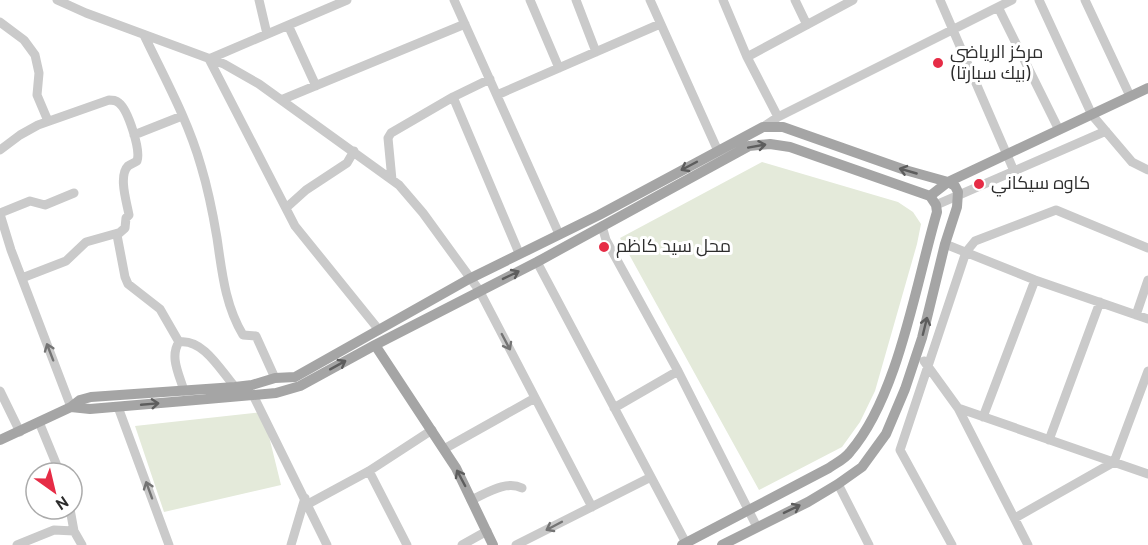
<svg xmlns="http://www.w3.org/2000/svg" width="1148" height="545" font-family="Overpass,Cairo,sans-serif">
<rect width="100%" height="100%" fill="#fff"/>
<path fill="#e4eada" d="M762 162 898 202 913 212 921 224 917 244 875 391 860 422 842 447 759 490 620 238Z
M263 412 281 485 164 512 135 426Z"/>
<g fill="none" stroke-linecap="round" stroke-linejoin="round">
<path stroke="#cacaca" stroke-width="9" d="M57 0 86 13 224 64 259 84 399 185 423 213 479 290 592 507
M259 0 267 34
M347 0 209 59 295 226 379 330
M454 0 559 234
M530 0 559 68
M576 0 596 52
M650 0 718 151
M723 0 747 57 778 117
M795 0 807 25
M940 0 1014 171
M1039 0 1092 115 1132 162 1148 170
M1085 0 1130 96
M998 7 1059 130
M0 22 24 40 35 55 39 73 37 95 48 121
M288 25 316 86
M144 35C164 77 188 120 201 166 208 189 213 214 217 238 222 272 225 305 243 335L256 336 275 378
M747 57 853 0
M497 95 660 24
M453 97 519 253
M281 100 465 24
M763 127 778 117 1012 0
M134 135 182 116
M0 150 20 135 38 125 109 100C113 100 116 100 119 103 128 110 141 150 137 161 134 163 131 164 128 166 118 176 127 203 129 215L126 218 125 228 117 235 125 277 128 284 160 309 179 342
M392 180 388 138 391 133 453 97 490 79
M936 205 1106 131
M286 208 306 190 347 163 354 151
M0 213 30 201 45 205 74 193
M0 214 11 250 71 407
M602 226 606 240 678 371 757 527
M945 244 1035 280 1148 319
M537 262 686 543
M22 278 66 261 86 242 118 233
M1136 315 1148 280
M179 342C203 338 221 371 235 387
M179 342C169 357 180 376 184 391
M924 361 958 408 1148 474
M0 391 20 432
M253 395 327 545
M118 407 169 545
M614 408 678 371
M958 408 1028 545
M983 417 1035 280
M39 422 60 473
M1049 440 1100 302
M444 449 535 398
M369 471 407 545
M838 484 869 545
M471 500C487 493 506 480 522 488
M308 504 369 471 432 430
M70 509 74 531
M1015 518 1114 462 1148 371
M17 545 54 530 74 531 82 545
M291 545 305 498
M462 545 487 531
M516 545 651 477
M952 545 900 450 966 252 975 241 1056 210 1148 248"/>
<path stroke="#a5a5a5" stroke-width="10" d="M930 196 948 182 1148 88
M375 345 456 468 493 545
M71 407 90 409 184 401 276 393 300 386 375 345 537 262 749 146 770 144 790 147 930 196 936 205 937 212C916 283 898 397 850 452 845 459 836 463 829 468L682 545
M0 440 71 407 80 400 91 397 235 387 252 385 275 378 295 377 469 279 599 215 763 127H783L905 170 948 182 955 186 958 192 957 207 945 244 922 338 905 389 886 434 862 467 838 484 808 502 722 545"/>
</g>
<defs><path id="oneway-shaft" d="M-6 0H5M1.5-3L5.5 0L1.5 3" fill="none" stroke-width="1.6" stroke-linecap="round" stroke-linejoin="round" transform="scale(1.5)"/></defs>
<g stroke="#5d5d5d">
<use href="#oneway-shaft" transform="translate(757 146) rotate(-10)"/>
<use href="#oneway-shaft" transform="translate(689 166) rotate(152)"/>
<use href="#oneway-shaft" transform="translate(908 171) rotate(-164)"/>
<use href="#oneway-shaft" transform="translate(511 275) rotate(-26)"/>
<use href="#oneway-shaft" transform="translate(925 326) rotate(-76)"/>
<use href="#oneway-shaft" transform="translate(338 365) rotate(-29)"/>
<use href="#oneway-shaft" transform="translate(150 404) rotate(-5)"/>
<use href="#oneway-shaft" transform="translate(461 478) rotate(-118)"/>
<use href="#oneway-shaft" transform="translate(792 509) rotate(-26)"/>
</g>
<g stroke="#747474">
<use href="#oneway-shaft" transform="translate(506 342) rotate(62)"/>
<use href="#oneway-shaft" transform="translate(50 352) rotate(-111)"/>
<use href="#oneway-shaft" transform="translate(149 490) rotate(-110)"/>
<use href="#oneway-shaft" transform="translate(554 526) rotate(152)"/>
</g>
<g fill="#e62c46" stroke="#fff" stroke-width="2">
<circle cx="938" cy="63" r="6"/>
<circle cx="979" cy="184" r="6"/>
<circle cx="604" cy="247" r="6"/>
</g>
<g text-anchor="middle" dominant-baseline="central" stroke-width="6" stroke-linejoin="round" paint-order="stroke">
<g font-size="18" fill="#2d2d2d" stroke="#fff" text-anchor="start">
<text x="950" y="53">مركز الرياضي<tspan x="950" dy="21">(بيك سبارتا)</tspan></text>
<text x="991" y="184">كاوه سيكاني</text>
<text x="616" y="247">محل سيد كاظم</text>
</g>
</g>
<g transform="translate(54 491) rotate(146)"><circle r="28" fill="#ffffff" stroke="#ababab" stroke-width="1.5"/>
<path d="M0-4.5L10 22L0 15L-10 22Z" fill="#e62c46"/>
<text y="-9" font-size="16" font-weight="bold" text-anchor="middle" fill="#2d2d2d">N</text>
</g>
</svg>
